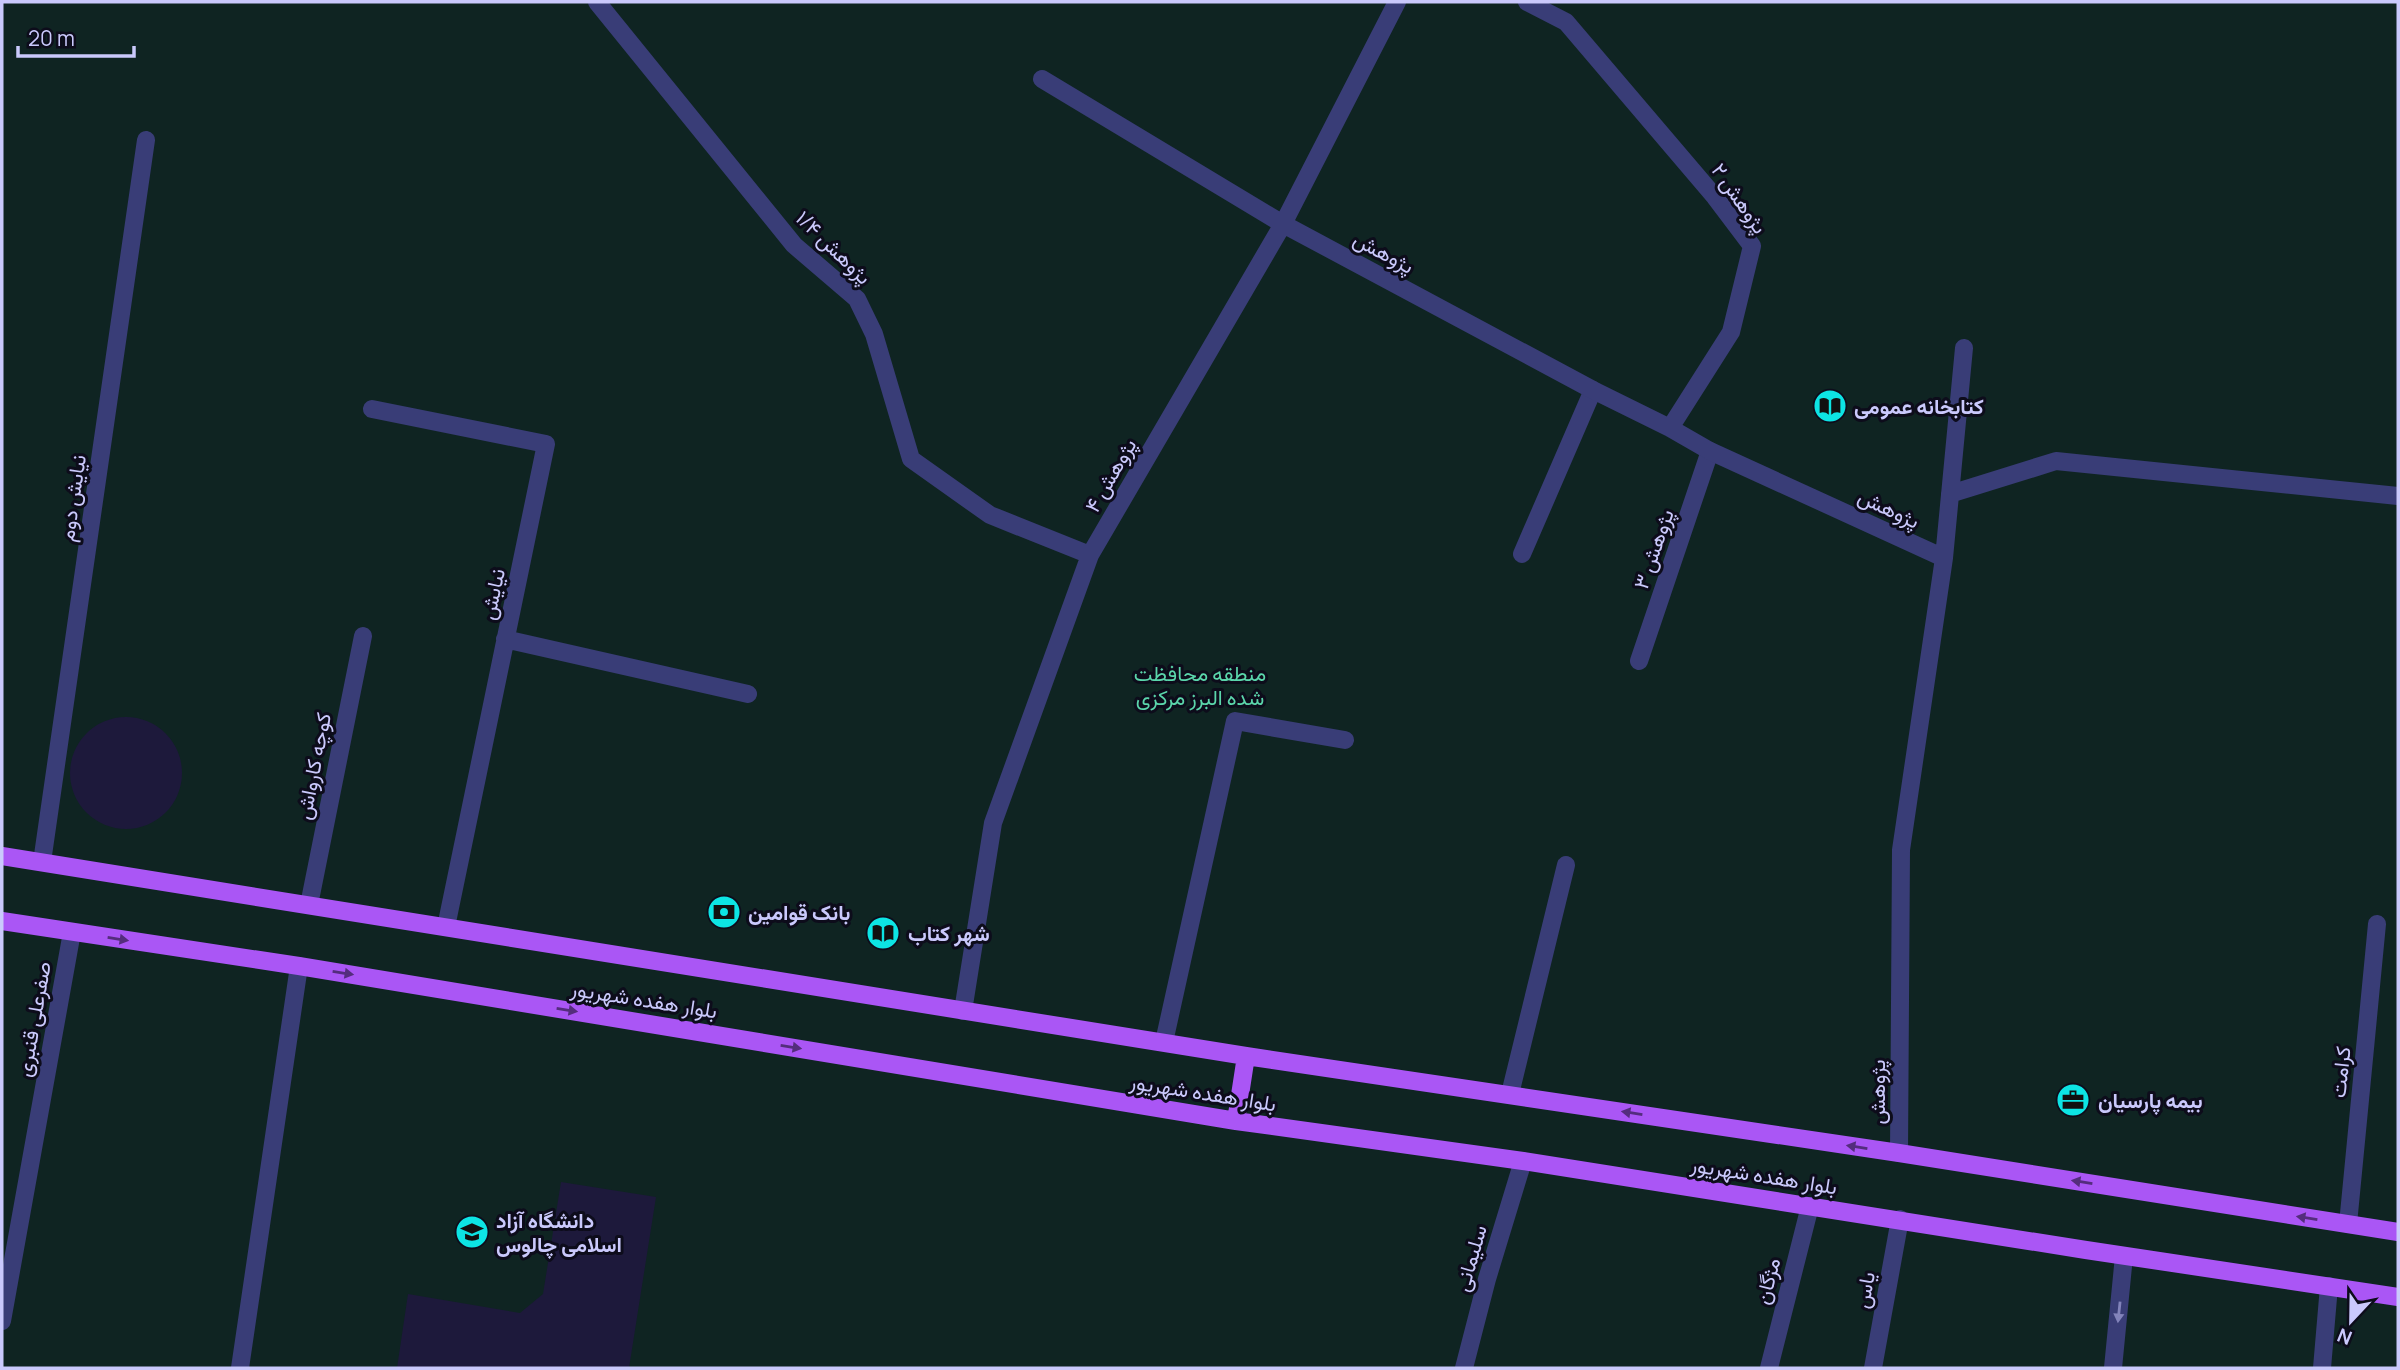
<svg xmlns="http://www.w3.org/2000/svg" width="2400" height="1370" font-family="Manrope,Vazirmatn,sans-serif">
<rect width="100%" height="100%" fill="#0d0c1b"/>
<path fill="#0f2422" d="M2 2H2398V1368H2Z"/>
<path fill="#1d193b" d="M70 773a56 56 0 1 1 112 0a56 56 0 1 1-112 0Z
M561 1182 656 1197 629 1368H397L408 1294 520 1313 543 1294Z"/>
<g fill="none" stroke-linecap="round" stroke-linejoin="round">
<path stroke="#393d77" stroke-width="18" d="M1522 554 1593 390
M1639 661 1710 451
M2322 1368 2329 1286"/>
<path stroke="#393d77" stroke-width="18" d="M597 2 794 245 857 299 874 334 911 459 990 515 1090 555
M1527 2 1566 22 1715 197 1752 246 1731 332 1670 428
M1042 79 1283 224 1593 390 1670 428 1710 451 1944 558
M372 409 546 444 446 927
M1950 494 2056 461 2398 496
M505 639 748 694
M42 862 146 140
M309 905 363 636
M963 1011 993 823 1090 555 1283 224 1397 2
M1164 1042 1235 721 1345 740
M1510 1094 1566 865
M1899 1153 1901 850 1944 558 1964 348
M2348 1224 2377 924
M2 1321 72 932
M240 1368 299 966
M1464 1368 1487 1279 1523 1161
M1769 1368 1810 1206
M1873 1368 1900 1219
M2113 1368 2124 1256"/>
<path stroke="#aa56f5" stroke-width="18" d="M2 856 1246 1056 1899 1153 2398 1232
M2 921 299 966 1236 1121 1523 1161 2086 1250 2398 1297
M1236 1121 1246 1056"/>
</g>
<defs><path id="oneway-solid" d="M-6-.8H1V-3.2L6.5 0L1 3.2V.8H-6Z" transform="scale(1.75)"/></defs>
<g fill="#542d7d">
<use href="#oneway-solid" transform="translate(118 939) rotate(9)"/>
<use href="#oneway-solid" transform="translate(343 973) rotate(9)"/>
<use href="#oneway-solid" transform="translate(567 1010) rotate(9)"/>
<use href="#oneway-solid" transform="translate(791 1047) rotate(9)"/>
<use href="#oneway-solid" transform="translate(1632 1113) rotate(-171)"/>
<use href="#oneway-solid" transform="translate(1857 1147) rotate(-171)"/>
<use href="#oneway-solid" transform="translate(2082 1182) rotate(-171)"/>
<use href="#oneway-solid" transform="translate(2307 1218) rotate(-171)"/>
</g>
<use fill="#8283ba" href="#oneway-solid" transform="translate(2119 1312) rotate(96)"/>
<defs>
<symbol id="library-disc" viewBox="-11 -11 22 22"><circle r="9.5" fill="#0de4e4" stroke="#0d0c1b"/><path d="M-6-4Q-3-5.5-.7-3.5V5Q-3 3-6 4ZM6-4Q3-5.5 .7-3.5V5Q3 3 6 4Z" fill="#111"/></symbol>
<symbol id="bank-disc" viewBox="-11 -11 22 22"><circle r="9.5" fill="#0de4e4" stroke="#0d0c1b"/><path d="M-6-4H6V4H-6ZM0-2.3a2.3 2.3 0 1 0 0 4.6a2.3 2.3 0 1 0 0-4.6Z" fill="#111"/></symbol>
<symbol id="office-disc" viewBox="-11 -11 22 22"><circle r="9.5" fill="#0de4e4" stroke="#0d0c1b"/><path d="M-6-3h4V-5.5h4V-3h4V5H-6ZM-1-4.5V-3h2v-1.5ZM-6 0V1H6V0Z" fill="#111"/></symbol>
<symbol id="university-disc" viewBox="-11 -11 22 22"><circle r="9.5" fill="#0de4e4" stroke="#0d0c1b"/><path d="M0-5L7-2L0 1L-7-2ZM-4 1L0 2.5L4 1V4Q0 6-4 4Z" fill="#111"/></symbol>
</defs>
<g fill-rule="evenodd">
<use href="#library-disc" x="1811" y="387" width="38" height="38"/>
<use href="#bank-disc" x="705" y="893" width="38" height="38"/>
<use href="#library-disc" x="864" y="914" width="38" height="38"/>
<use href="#office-disc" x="2054" y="1081" width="38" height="38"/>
<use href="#university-disc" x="453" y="1213" width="38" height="38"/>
</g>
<g text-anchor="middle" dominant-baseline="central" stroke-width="6" stroke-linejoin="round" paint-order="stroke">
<g font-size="21" fill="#cac9fc" stroke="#0d0c1b">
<text transform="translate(1740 198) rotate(55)">پژوهش ۲</text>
<text transform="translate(834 247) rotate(44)">پژوهش ۱/۴</text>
<text transform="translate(1384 252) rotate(28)">پژوهش</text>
<text transform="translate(1110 475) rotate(-60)">پژوهش ۴</text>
<text transform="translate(72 498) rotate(-82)">نیایش دوم</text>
<text transform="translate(1889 508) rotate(25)">پژوهش</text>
<text transform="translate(1653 549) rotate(-71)">پژوهش ۳</text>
<text transform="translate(492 594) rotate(-78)">نیایش</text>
<text transform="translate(313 766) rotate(-79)">کوچه کارواش</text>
<text transform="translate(644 999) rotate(9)">بلوار هفده شهریور</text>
<text transform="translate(33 1019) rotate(-80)">صفرعلی قنبری</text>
<text transform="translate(2340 1072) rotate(-84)">کرامت</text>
<text transform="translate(1203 1092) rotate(9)">بلوار هفده شهریور</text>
<text transform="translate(1877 1092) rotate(-90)">پژوهش</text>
<text transform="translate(1764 1175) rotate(9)">بلوار هفده شهریور</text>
<text transform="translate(1470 1258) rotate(-74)">سلیمانی</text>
<text transform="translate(1767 1281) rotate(-76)">مژگان</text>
<text transform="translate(1864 1290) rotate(-80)">یاس</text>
</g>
<g font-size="21" font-weight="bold" fill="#cac9fc" stroke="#0d0c1b" text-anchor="start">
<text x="1854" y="406">کتابخانه عمومی</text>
<text x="748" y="912">بانک قوامین</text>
<text x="908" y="933">شهر کتاب</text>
<text x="2098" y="1100">بیمه پارسیان</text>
<text x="496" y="1220">دانشگاه آزاد<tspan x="496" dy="24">اسلامی چالوس</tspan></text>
</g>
<g font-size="21" fill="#5bd6ab" stroke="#0d0c1b">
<text x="1200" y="673">منطقه محافظت<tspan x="1200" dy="24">شده البرز مرکزی</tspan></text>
</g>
</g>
<rect width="2400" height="1370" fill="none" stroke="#cac9fc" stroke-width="7"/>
<g transform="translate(2351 1321) rotate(202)" stroke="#0d0c1b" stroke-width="5" paint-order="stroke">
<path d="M0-5L12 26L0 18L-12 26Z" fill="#cac9fc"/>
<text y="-10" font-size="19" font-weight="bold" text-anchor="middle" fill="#cac9fc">N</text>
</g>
<path d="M18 46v10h116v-10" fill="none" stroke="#cac9fc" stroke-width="3.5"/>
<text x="28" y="46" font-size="21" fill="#cac9fc" stroke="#0d0c1b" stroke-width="5" paint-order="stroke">20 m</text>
</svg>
